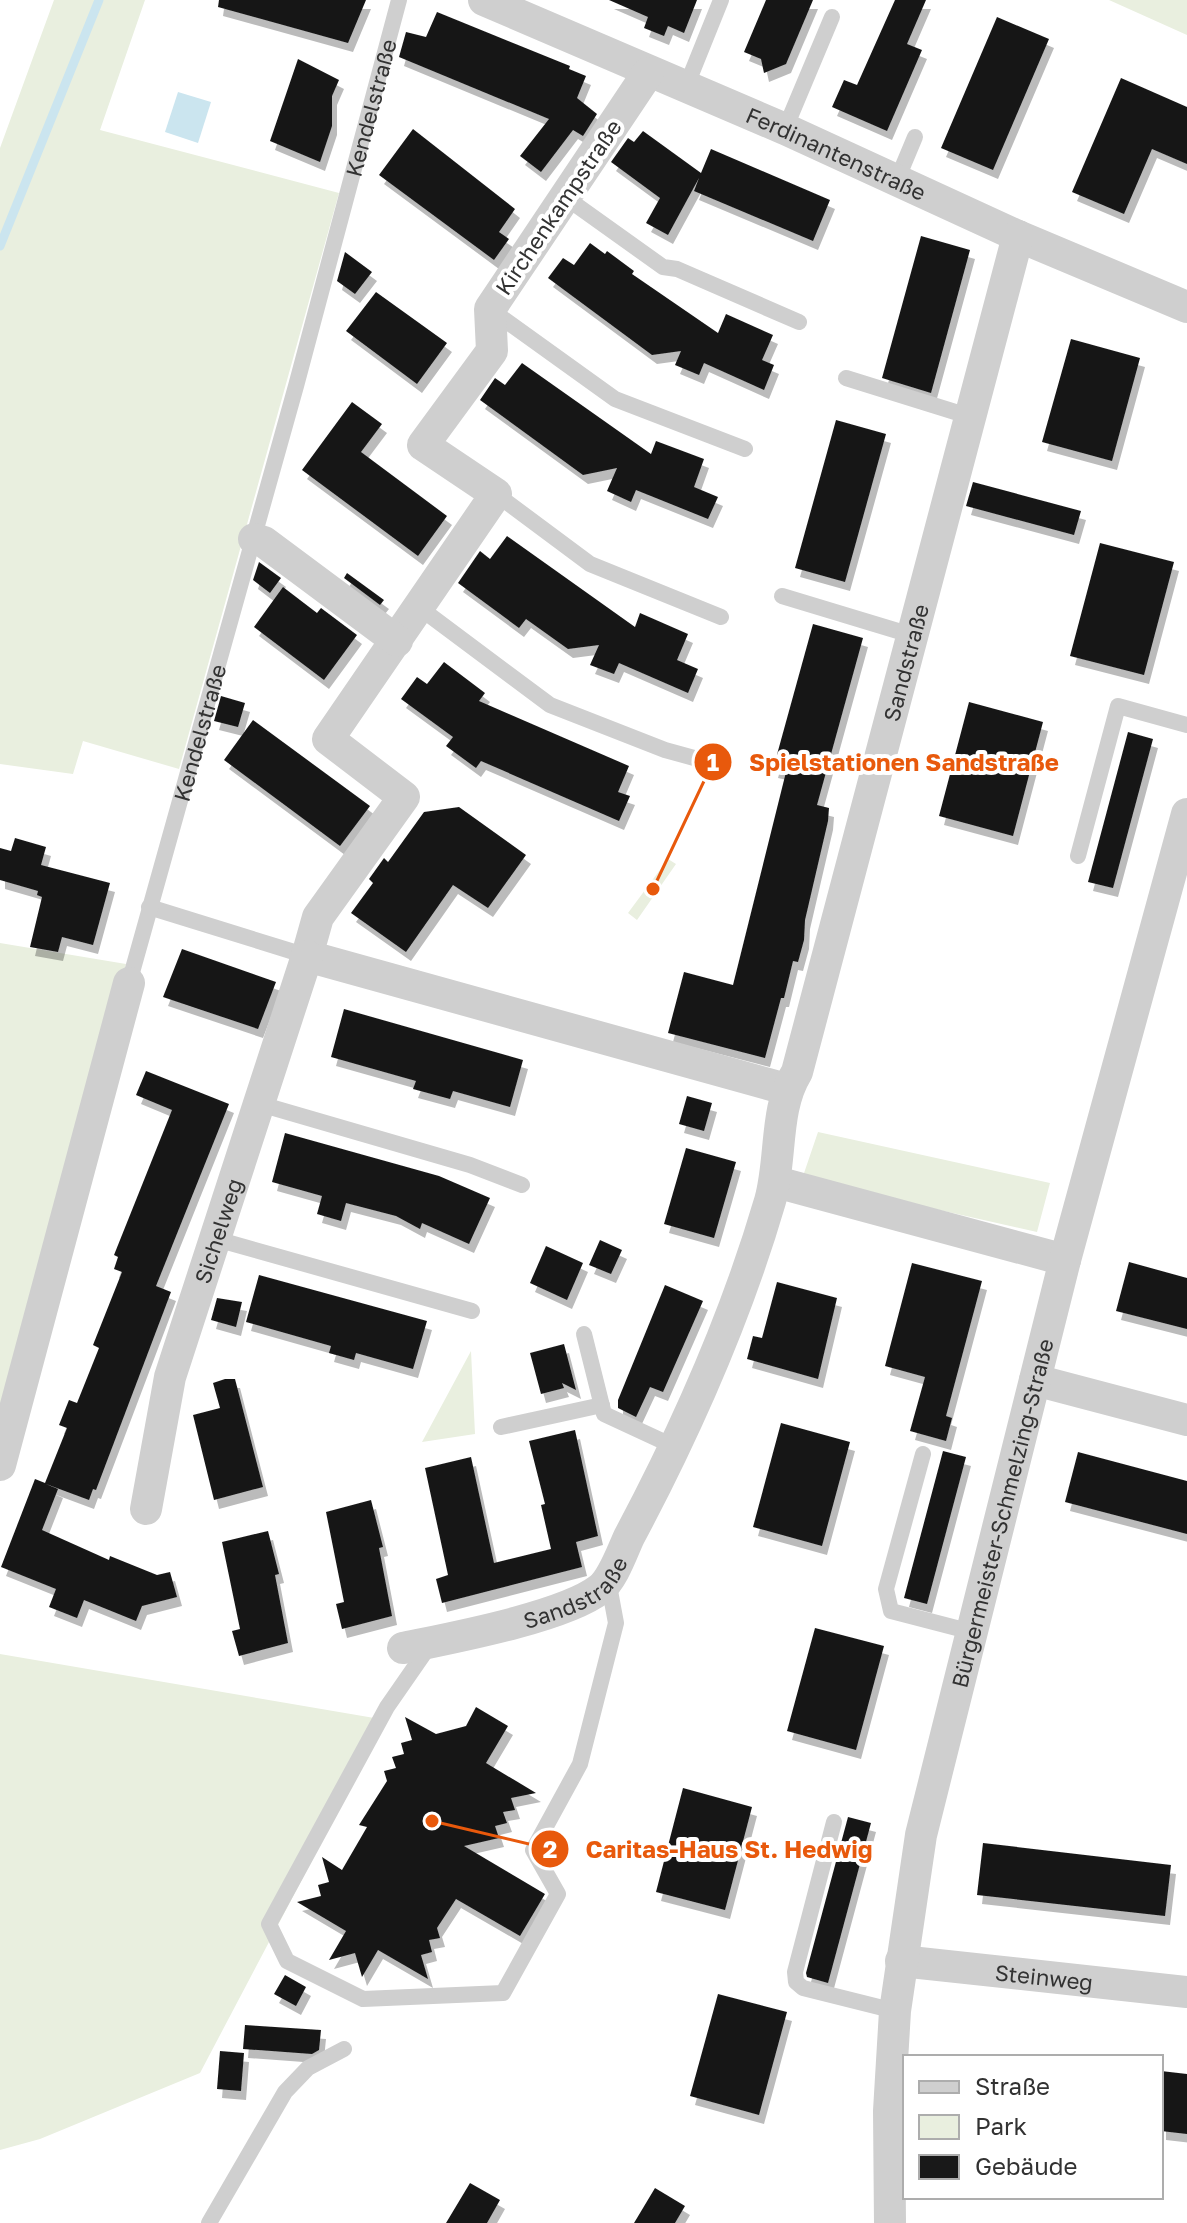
<svg xmlns="http://www.w3.org/2000/svg" width="1187" height="2223" font-family="'Golos Text',sans-serif">
<defs>
<filter id="shadow"><feDropShadow dx="5" dy="9" stdDeviation="0" flood-color="#0004"/></filter>
</defs>
<rect width="100%" height="100%" fill="#fff"/>
<path fill="#e9efdf" d="M54 0H145L100 130 339 193 179 769 83 741 73 774 0 764V148Z
M1109 0H1187V35Z
M668 859 676 864 637 920 628 913Z
M0 943 126 964 0 1421Z
M818 1132 1050 1183 1037 1232 802 1179Z
M471 1351 475 1434 422 1442Z
M0 1654 386 1720 200 2073 40 2139 0 2150Z"/>
<path fill="#cbe5ef" d="M178 92 211 102 198 143 165 132Z"/>
<g fill="none" stroke-linecap="round" stroke-linejoin="round">
<path stroke="#cbe5ef" stroke-width="9" d="M0 246 99 0"/>
</g>
<path fill="#191919" filter="url(#shadow)" d="M219 0H366L348 43 218 7Z
M609 0H697L684 33 668 26 664 36 644 28 648 17Z
M766 0H813L786 64 764 73 761 59 744 52Z
M895 0H926L907 44 922 50 887 131 832 107 844 80 857 85Z
M437 12 570 66 569 69 586 76 577 98 597 114 583 136 573 130 541 172 520 156 549 119 399 57 406 32 426 37Z
M997 17 1049 39 993 170 941 148Z
M298 59 339 80 332 96V126L320 162 270 141Z
M1121 78 1187 107V164L1152 149 1124 214 1072 192Z
M413 129 515 209 499 232 509 239 494 260 379 175Z
M643 131 701 173 711 149 830 200 813 241 694 191 699 178 668 235 646 223 660 198 611 162 628 138 634 142Z
M921 236 970 250 931 393 882 378Z
M590 243 605 254 607 251 634 271 632 274 718 333 726 314 773 335 762 360 774 365 764 390 704 363 699 375 675 365 681 351 652 355 548 278 563 258 574 265Z
M345 252 372 272 355 294 337 281Z
M376 292 447 343 417 384 346 331Z
M1071 339 1140 358 1112 461 1042 442Z
M522 363 651 454 656 441 704 459 694 487 718 497 708 519 636 490 631 502 607 491 617 468 583 475 480 400 495 378 505 385Z
M352 402 382 424 361 452 447 516 418 556 302 470Z
M836 420 886 434 845 582 795 568Z
M973 482 1081 511 1074 535 966 506Z
M507 536 635 627 640 613 688 634 677 660 698 669 688 693 619 663 614 674 590 665 599 645 568 649 526 619 519 628 458 583 480 551 490 559Z
M1100 543 1174 562 1144 675 1070 656Z
M259 562 281 578 270 593 253 580Z
M347 573 384 600 380 605 344 578Z
M283 587 317 613 321 608 357 635 324 680 254 627Z
M813 624 863 638 817 805 829 808 828 821 805 920 804 940 798 962 793 961 784 998H781L765 1058 668 1033 684 972 733 985 786 772 773 769Z
M444 662 485 693 479 701 629 766 618 792 630 796 619 821 481 761 476 768 446 746 453 737 401 699 417 677 427 684Z
M221 696 245 703 238 727 214 721Z
M969 702 1043 722 1013 836 939 816Z
M253 720 370 806 340 846 224 760Z
M1128 732 1153 739 1113 888 1088 882Z
M459 807 526 855 488 908 453 885 406 952 351 913 373 883 369 879 384 858 388 862 424 812Z
M15 838 46 847 41 865 110 883 93 945 62 937 58 952 30 947 42 897 37 895 38 891 0 880V848L11 851Z
M182 949 276 982 258 1029 163 997Z
M344 1009 523 1060 510 1107 453 1091 450 1099 413 1089 416 1081 331 1057Z
M146 1071 229 1104 156 1286 171 1292 96 1490 93 1489 89 1500 46 1484 58 1489 42 1530 109 1560 110 1556 157 1575 170 1572 177 1597 142 1606 136 1621 84 1600 77 1618 49 1607 56 1589 1 1567 35 1479 45 1483 67 1428 59 1425 69 1400 77 1403 99 1348 93 1345 122 1272 114 1269 118 1257 114 1255 172 1110 136 1095Z
M687 1096 712 1103 704 1131 679 1124Z
M285 1133 439 1176 490 1198 469 1244 422 1223 420 1229 396 1216 346 1203 341 1221 317 1214 322 1196 272 1182Z
M686 1148 736 1162 714 1238 664 1224Z
M600 1240 622 1250 611 1274 589 1265Z
M546 1246 583 1263 567 1300 530 1283Z
M1129 1262 1187 1278V1329L1116 1311Z
M912 1263 982 1281 946 1416 952 1418 946 1441 910 1431 925 1377 885 1366Z
M259 1275 427 1321 413 1369 356 1353 354 1360 329 1353 331 1346 246 1322Z
M777 1282 837 1298 818 1379 747 1359 753 1336 762 1338Z
M665 1285 703 1301 663 1392 650 1387 636 1417 618 1408V1400Z
M217 1298 242 1302 236 1327 211 1320Z
M564 1344 576 1390 562 1383 564 1388 541 1394 530 1353Z
M225 1379H235L263 1487 214 1500 193 1415 220 1408 213 1383Z
M781 1423 850 1442 822 1546 753 1527Z
M575 1430 598 1536 576 1542 582 1567 442 1603 436 1579 448 1575 425 1468 471 1457 494 1563 551 1549 541 1505 545 1504 529 1441Z
M943 1451 966 1457 927 1604 904 1598Z
M1078 1452 1187 1481V1534L1065 1502Z
M371 1500 383 1547 379 1548 392 1616 342 1629 336 1604 344 1602 326 1512Z
M268 1531 279 1574 275 1575 288 1643 239 1656 232 1631 240 1629 222 1542Z
M815 1628 884 1646 856 1750 787 1731Z
M476 1707 508 1726 486 1763 536 1793 511 1798 515 1810 503 1812 507 1823 495 1826 499 1838 464 1846 545 1894 520 1936 456 1899 437 1928 440 1938 429 1940 432 1952 421 1955 428 1979 378 1950 362 1977 355 1953 329 1960 346 1931 297 1902 321 1896 318 1885 329 1882 322 1857 342 1870 367 1827 359 1825 387 1781 384 1771 396 1768 392 1757 404 1754 401 1743 412 1740 405 1717 436 1734 466 1726Z
M683 1788 752 1807 725 1910 656 1892Z
M848 1817 871 1823 828 1983 807 1977 806 1973Z
M983 1843 1171 1865 1165 1916 977 1895Z
M285 1975 306 1987 296 2006 274 1994Z
M718 1994 787 2012 759 2115 690 2096Z
M245 2025 321 2030 319 2050 312 2054 243 2049Z
M220 2051 244 2053 241 2091 217 2089Z
M1161 2071 1187 2074V2134L1161 2131Z
M470 2183 500 2200 487 2223H446Z
M655 2188 685 2206 675 2223H634Z"/>
<g fill="none" stroke-linecap="round" stroke-linejoin="round">
<g stroke="#cfcfcf" stroke-width="16">
<path d="M686 87 721 0"/>
<path d="M785 129 832 17"/>
<path d="M897 180 915 137"/>
<path d="M565 197 663 267 677 269 799 322"/>
<path d="M491 310 615 399 745 449"/>
<path d="M846 378 968 416"/>
<path d="M496 494 590 564 721 617"/>
<path d="M782 596 911 635"/>
<path d="M420 608 550 705 665 750 705 761"/>
<path d="M1078 856 1118 706 1187 725"/>
<path d="M149 907 307 956"/>
<path id="s1" d="M129 983 296 386 399 0"/>
<path d="M260 1104 470 1165 522 1185"/>
<path d="M216 1239 472 1311"/>
<path d="M584 1334 604 1414 673 1446"/>
<path d="M501 1427 602 1405"/>
<path d="M923 1454 886 1589 891 1611 972 1632"/>
<path d="M430 1645 387 1707 269 1924 287 1961 363 1999 503 1993 558 1894 533 1850 580 1764 616 1623 608 1580"/>
<path d="M834 1822 795 1972 796 1982 803 1988 895 2011"/>
<path d="M209 2223 285 2092 308 2068 344 2049"/>
</g>
<g stroke="#cfcfcf" stroke-width="32">
<path id="s2" d="M484 0 785 129 1018 236 1187 307"/>
<path d="M648 73 490 309 492 351 423 445 496 494 328 739 404 797 318 917 307 956 786 1089"/>
<path d="M254 539 264 542 397 641"/>
<path d="M776 1182 1065 1260"/>
<path d="M1035 1380 1187 1420"/>
<path d="M0 1465 129 983"/>
<path id="s3" d="M146 1509 170 1377 307 956"/>
<path id="s4" d="M403 1648C451 1638 564 1617 600 1589 613 1579 622 1552 629 1537 686 1430 736 1317 770 1201 782 1159 774 1109 797 1072L1018 236"/>
<path id="s5" d="M901 1961 1187 1992"/>
<path id="s6" d="M890 2223 889 2111 895 2011 921 1835 1065 1260 1187 814"/>
</g>
</g>
<g text-anchor="middle" dominant-baseline="central" stroke-width="8" stroke-linejoin="round" paint-order="stroke">
<g font-size="22" fill="#323232" stroke="#fff">
<text stroke="none"><textPath href="#s1" startOffset="908">Kendelstraße</textPath></text>
<text stroke="none"><textPath href="#s2" startOffset="384">Ferdinantenstraße</textPath></text>
<text transform="translate(558 207) rotate(-56)">Kirchenkampstraße</text>
<text stroke="none"><textPath href="#s4" startOffset="1188">Sandstraße</textPath></text>
<text stroke="none"><textPath href="#s1" startOffset="260">Kendelstraße</textPath></text>
<text stroke="none"><textPath href="#s3" startOffset="288">Sichelweg</textPath></text>
<text stroke="none"><textPath href="#s6" startOffset="722">Bürgermeister-Schmelzing-Straße</textPath></text>
<text stroke="none"><textPath href="#s4" startOffset="184">Sandstraße</textPath></text>
<text stroke="none"><textPath href="#s5" startOffset="144">Steinweg</textPath></text>
</g>
</g>
<path fill="none" stroke="#e8590c" stroke-width="3" d="M653 889L713 762M432 1821L550 1849"/>
<g fill="#e8590c" stroke="#fff" stroke-width="3">
<circle cx="653" cy="889" r="8"/>
<circle cx="432" cy="1821" r="8"/>
<circle cx="713" cy="762" r="20"/>
<circle cx="550" cy="1849" r="20"/>
</g>
<g font-size="24" text-anchor="middle" font-weight="bold" fill="#fff">
<text x="713" y="771">1</text>
<text x="550" y="1858">2</text>
</g>
<g font-size="24" text-anchor="middle" font-weight="bold" fill="#e8590c" stroke="#fff" stroke-width="8" stroke-linejoin="round" paint-order="stroke">
<text x="904" y="771">Spielstationen Sandstraße</text>
<text x="729" y="1858">Caritas-Haus St. Hedwig</text>
</g>
<rect x="903" y="2055" width="260" height="144" fill="#ffffff" stroke="#adadad" stroke-width="2"/>
<rect x="919" y="2081" width="40" height="12" fill="#cfcfcf" stroke="#adadad" stroke-width="2"/>
<text x="975" y="2095" font-size="24" fill="#323232">Straße</text>
<rect x="919" y="2115" width="40" height="24" fill="#e9efdf" stroke="#adadad" stroke-width="2"/>
<text x="975" y="2135" font-size="24" fill="#323232">Park</text>
<rect x="919" y="2155" width="40" height="24" fill="#191919" stroke="#adadad" stroke-width="2"/>
<text x="975" y="2175" font-size="24" fill="#323232">Gebäude</text>
</svg>
